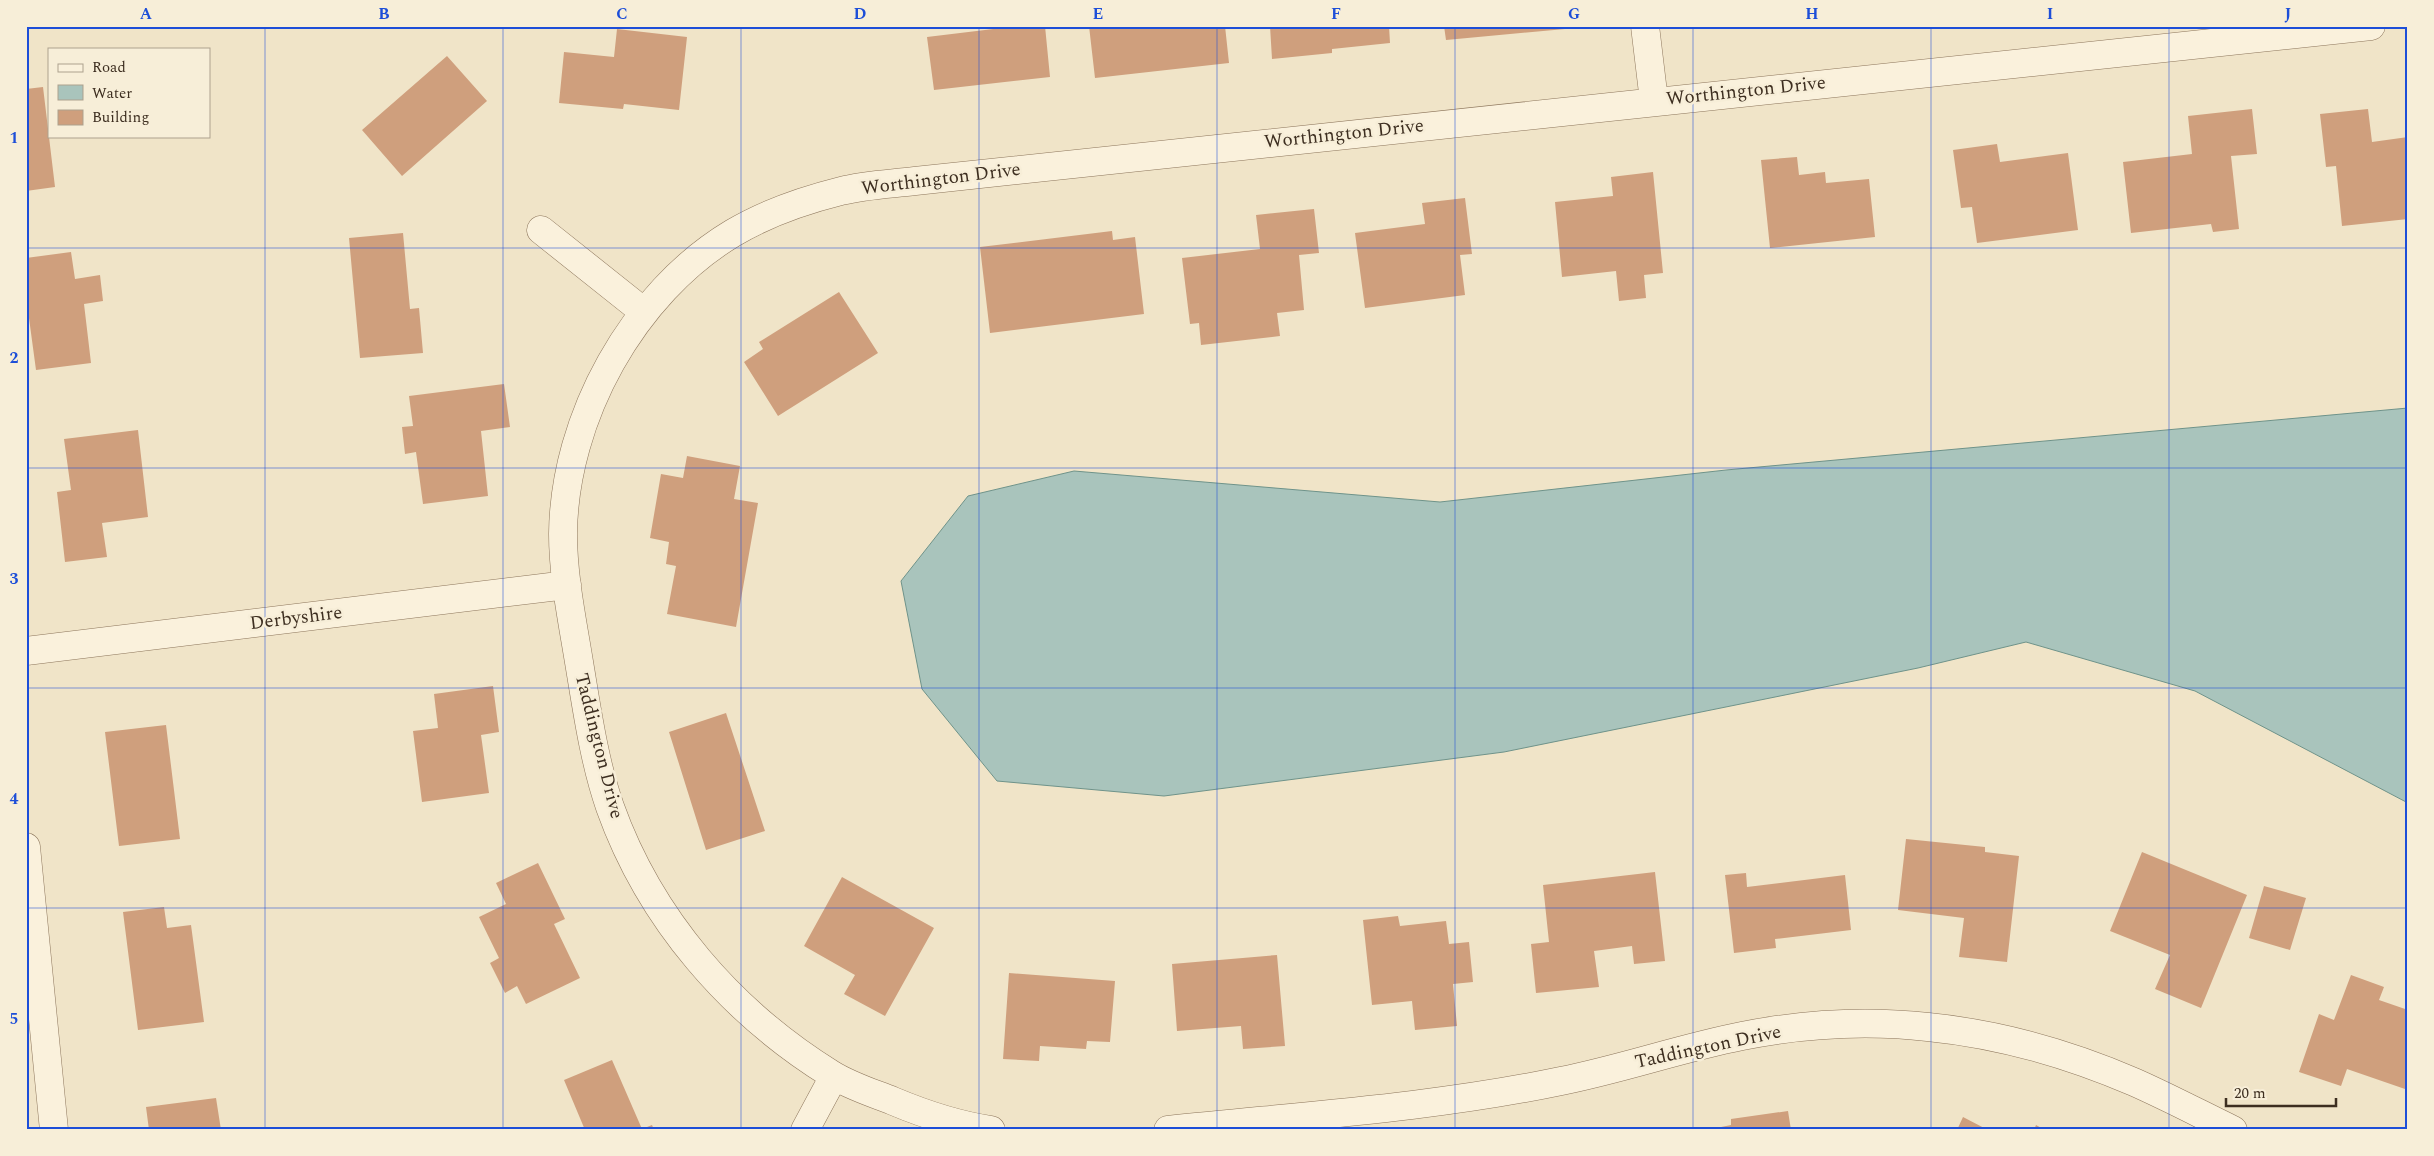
<svg xmlns="http://www.w3.org/2000/svg" width="2434" height="1156" font-family="Spectral,serif">
<rect width="100%" height="100%" fill="#f0e4c8"/>
<path fill="#a9c4bc" stroke="#6f938a" d="M2408 408V803L2195 691 2026 642 1918 668 1504 752 1164 796 997 781 922 689 901 581 968 496 1074 471 1440 502 1726 470Z"/>
<path fill="#cf9f7d" d="M1019 26H1045L1050 77 934 90 927 37Z
M1089 26H1225L1229 63 1095 78Z
M1270 26H1389L1390 43 1332 49V53L1272 59Z
M1444 26H1565V29L1446 40Z
M617 29 687 37 679 110 624 104 623 109 559 103 564 52 614 57Z
M447 56 487 101 402 176 362 130Z
M43 87 55 187 26 191V89Z
M2252 109 2257 154 2231 156 2239 229 2213 232 2211 224 2131 233 2123 162 2192 154 2188 116Z
M2368 109 2372 142 2408 137V219L2342 226 2336 166 2326 167 2320 114Z
M1997 144 2000 162 2068 153 2078 230 1977 243 1972 207 1961 208 1953 150Z
M1797 157 1799 175 1825 172 1826 183 1869 179 1875 237 1770 248 1761 160Z
M1653 172 1663 273 1644 275 1646 298 1619 301 1616 271 1562 277 1555 202 1613 196 1611 177Z
M1465 198 1472 254 1460 255 1465 295 1365 308 1355 233 1425 224 1422 203Z
M1314 209 1319 253 1299 255 1304 310 1277 313 1280 336 1201 345 1199 323 1190 324 1182 258 1260 249 1256 215Z
M1112 231 1113 240 1135 237 1144 314 990 333 980 247Z
M403 233 410 309 419 308 423 353 360 358 349 238Z
M71 252 75 279 100 275 103 301 84 304 91 363 36 370 26 296V258Z
M839 292 878 353 778 416 744 362 763 349 759 342Z
M504 384 510 427 481 431 488 496 423 504 416 452 405 454 402 427 413 426 409 396Z
M138 430 148 517 102 523 107 557 65 562 57 492 71 490 64 439Z
M687 456 740 466 734 499 758 503 736 627 667 614 676 566 666 564 669 542 650 538 661 474 683 478Z
M493 686 499 732 481 735 489 793 422 802 413 731 438 728 434 694Z
M726 713 765 831 706 850 669 732Z
M166 725 180 839 119 846 105 732Z
M1906 839 1985 847V852L2019 856 2007 962 1959 957 1964 918 1898 910Z
M2142 852 2247 895 2201 1008 2155 989 2170 955 2110 931Z
M538 863 565 919 554 924 580 978 526 1004 517 986 505 993 490 963 499 958 479 917 506 904 496 883Z
M1655 872 1665 961 1634 964 1632 946 1594 951 1599 987 1536 993 1531 944 1549 942 1543 885Z
M1746 873 1747 887 1845 875 1851 930 1775 939 1776 948 1734 953 1725 875Z
M842 877 934 928 885 1016 844 994 855 975 804 946Z
M2264 886 2306 898 2290 950 2249 938Z
M164 907 167 928 191 925 204 1022 138 1030 123 912Z
M1398 916 1400 926 1446 921 1449 944 1469 942 1473 982 1453 984 1457 1026 1415 1030 1412 1001 1372 1005 1363 920Z
M1277 955 1285 1046 1243 1049 1241 1026 1177 1031 1172 964Z
M1009 973 1115 981 1110 1042 1087 1041 1086 1049 1040 1046 1039 1061 1003 1059Z
M2351 975 2384 987 2379 1000 2408 1010V1081L2405 1089 2347 1069 2341 1086 2299 1072 2319 1014 2334 1020Z
M612 1060 642 1129 652 1125 654 1130H585L564 1080Z
M216 1098 221 1130H149L146 1107Z
M1788 1111 1791 1130H1706L1731 1125V1119Z
M1963 1117 1988 1130H1957Z
M2036 1125 2045 1130H2034Z"/>
<g fill="none" stroke-linecap="round" stroke-linejoin="round">
<defs>
<path id="street" d="M1645 26 1654 101
M541 230 644 312
M26 651 567 585
M26 847 54 1130
M805 1130 834 1076
M991 1130C957 1125 924 1114 893 1101 873 1093 850 1086 831 1074 731 1012 650 919 610 807 594 761 587 710 579 662 572 619 563 576 563 534 564 418 633 293 733 233 765 214 805 200 841 191 865 185 890 184 915 181L2371 26
M1168 1130C1299 1116 1432 1108 1561 1081 1622 1069 1681 1048 1742 1036 1802 1024 1867 1020 1928 1027 1999 1034 2069 1054 2134 1082 2168 1097 2200 1114 2233 1130"/>
</defs>
<use href="#street" stroke="#8d765c" stroke-width="29"/>
<use href="#street" stroke="#faf1dc" stroke-width="28"/>
</g>
<path fill="none" stroke="#1d4ed8" stroke-width="1" stroke-opacity="0.55" d="M265 26V1130M503 26V1130M741 26V1130M979 26V1130M1217 26V1130M1455 26V1130M1693 26V1130M1931 26V1130M2169 26V1130M26 248H2408M26 468H2408M26 688H2408M26 908H2408"/>
<g text-anchor="middle" dominant-baseline="central" stroke-width="5" stroke-linejoin="round" paint-order="stroke">
<g font-size="19" fill="#3d2e20" stroke="#f7eed8">
<text transform="translate(1746 91) rotate(-6)">Worthington Drive</text>
<text transform="translate(1344 134) rotate(-6)">Worthington Drive</text>
<text transform="translate(941 179) rotate(-7)">Worthington Drive</text>
<text transform="translate(296 618) rotate(-7)">Derbyshire</text>
<text transform="translate(599 746) rotate(76)">Taddington Drive</text>
<text transform="translate(1708 1047) rotate(-12)">Taddington Drive</text>
</g>
</g>
<rect width="2434" height="1156" fill="none" stroke="#f7eed8" stroke-width="55"/>
<rect x="48" y="48" width="162" height="90" fill="#f7eed8" stroke="#ada18e"/>
<rect x="58" y="64" width="25" height="8" fill="#faf1dc" stroke="#ada18e"/>
<text x="92" y="72" font-size="15" fill="#3d2e20">Road</text>
<rect x="58" y="85" width="25" height="15" fill="#a9c4bc" stroke="#ada18e"/>
<text x="92" y="98" font-size="15" fill="#3d2e20">Water</text>
<rect x="58" y="110" width="25" height="15" fill="#cf9f7d" stroke="#ada18e"/>
<text x="92" y="122" font-size="15" fill="#3d2e20">Building</text>
<path d="M2226 1098v8h110v-8" fill="none" stroke="#3d2e20" stroke-width="2.5"/>
<text x="2234" y="1098" font-size="15" fill="#3d2e20" stroke="#f7eed8" stroke-width="4" paint-order="stroke">20 m</text>
<rect x="28" y="28" width="2378" height="1100" fill="none" stroke="#1d4ed8" stroke-width="2"/>
<g font-size="16" text-anchor="middle" font-weight="bold" fill="#1d4ed8">
<text x="146" y="19">A</text>
<text x="384" y="19">B</text>
<text x="622" y="19">C</text>
<text x="860" y="19">D</text>
<text x="1098" y="19">E</text>
<text x="1336" y="19">F</text>
<text x="1574" y="19">G</text>
<text x="1812" y="19">H</text>
<text x="2050" y="19">I</text>
<text x="2288" y="19">J</text>
<text x="14" y="143">1</text>
<text x="14" y="363">2</text>
<text x="14" y="584">3</text>
<text x="14" y="804">4</text>
<text x="14" y="1024">5</text>
</g>
</svg>
